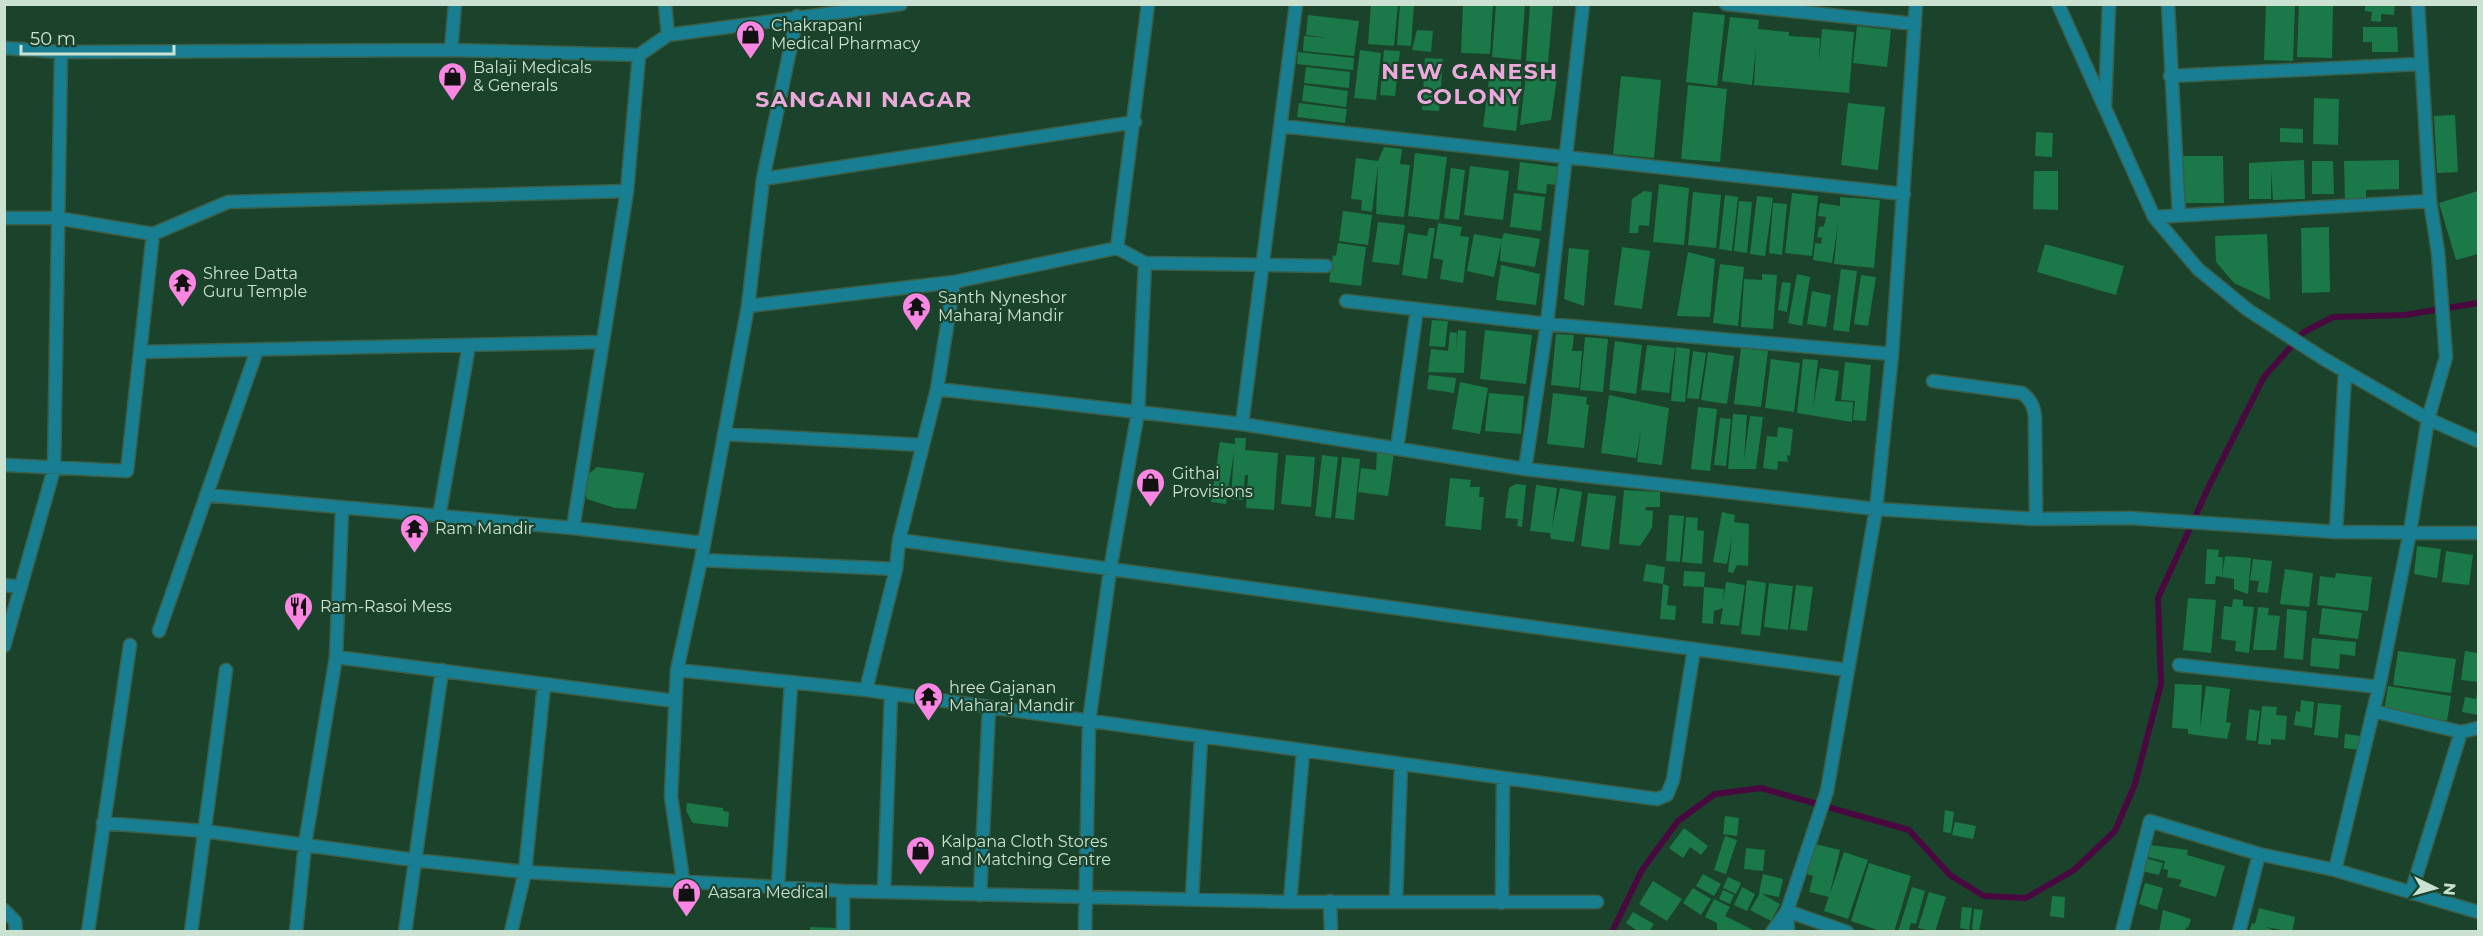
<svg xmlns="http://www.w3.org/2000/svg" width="2483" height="936" font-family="Montserrat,sans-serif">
<rect width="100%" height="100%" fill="#1b432b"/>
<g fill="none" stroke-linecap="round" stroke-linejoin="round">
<path stroke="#49083f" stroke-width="6" d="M1612 932 1642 870 1678 821 1715 794 1761 788 1909 830 1950 875 1984 896 2026 898 2074 870 2115 831 2135 784 2161 684 2158 598 2210 484 2264 377 2304 332 2333 317 2405 315 2478 303"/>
</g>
<path fill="#1a7849" d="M1371 4H1398L1394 46 1368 44Z
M1400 4H1414L1411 46 1397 45Z
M1463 4H1493L1490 54 1461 53Z
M1496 4H1525L1521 60 1492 57Z
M2266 4H2295L2293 61 2264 60Z
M2299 4H2333L2332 58 2297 57Z
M2365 4H2395L2394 15 2381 14V22L2371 21 2372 12 2365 11Z
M1530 5H1553L1548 63 1526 61Z
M1693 12 1725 15 1717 86 1686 82Z
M1308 15 1359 21 1354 56 1303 51 1304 36 1328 38 1306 35Z
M1730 17 1759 20 1758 29 1789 32V36L1820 38 1819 62 1822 29 1854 32 1849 93 1754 85 1756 48 1752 85 1722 81Z
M1857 26 1891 30 1887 67 1853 63Z
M2363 27H2397L2398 52H2372V42H2363Z
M1417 30 1433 31 1431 52 1412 50Z
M1360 50 1381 53 1376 100 1354 98Z
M1384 50 1400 51 1395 96 1380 95Z
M1298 52 1354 58 1353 70 1297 64Z
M1425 58 1443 59 1439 111 1422 110Z
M1491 63 1523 67 1516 131 1483 127Z
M1527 66 1558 70 1551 120 1520 125Z
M1306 67 1350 72 1349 88 1304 83Z
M1621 76 1661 80 1654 158 1613 154Z
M1304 85 1348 91 1346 107 1302 101Z
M1688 85 1727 89 1720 162 1681 159Z
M2314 98 2339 99 2338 145 2313 144Z
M1299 103 1347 109 1345 123 1297 117Z
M1848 103 1885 107 1878 170 1841 165Z
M2455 115 2458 172 2437 173 2434 116Z
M2280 128 2303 129V143L2280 142Z
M2036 132 2053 133 2052 157 2035 156Z
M1384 147 1402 149 1400 164 1410 165 1404 217 1376 214 1378 165 1372 212 1361 210 1362 200 1351 199 1356 158 1378 161Z
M1415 153 1447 157 1439 220 1408 216Z
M2180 156H2223L2224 203H2181Z
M2304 160 2305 199 2273 200 2271 171V199H2249V163Z
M2399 160V189L2366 190V200H2345L2344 161Z
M2312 161H2333L2334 194H2312Z
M1520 162 1560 167 1558 185 1547 184 1546 194 1517 190Z
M1470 166 1509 171 1503 220 1464 215Z
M1451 168 1465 170 1459 220 1444 218Z
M2034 171H2058V210L2033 209Z
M1659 184 1689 188 1684 245 1653 242Z
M1644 191 1652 192 1649 226 1639 225 1638 233H1629L1632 199Z
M2478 191V254L2456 260 2439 203Z
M1693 192 1721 195 1716 248 1688 245Z
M1514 193 1545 197 1541 231 1510 227Z
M1792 193 1818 196 1812 256 1785 253Z
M1725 195 1738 197 1732 251 1719 249Z
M1757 196 1773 198 1765 256 1750 254Z
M1840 197 1880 200 1874 268 1834 264 1838 224 1832 263 1813 260 1815 243 1821 244 1822 238 1817 237 1819 227 1824 226 1826 217 1818 216 1820 203 1840 206Z
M1739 201 1752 202 1747 253 1734 251Z
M1773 203 1787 204 1782 255 1769 253Z
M1343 211 1372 215 1368 245 1339 241Z
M1378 222 1405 225 1399 265 1372 262Z
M1438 223 1462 227 1460 236 1469 237 1463 283 1440 279 1443 260 1433 258Z
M2329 227 2330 292 2302 293 2301 228Z
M1429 228H1435L1427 279 1402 275 1408 233 1427 236Z
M1504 233 1540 239 1535 267 1500 261 1501 243 1494 277 1467 271 1474 234 1502 239Z
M2267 234 2270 300 2234 283 2216 262 2215 236Z
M1338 243 1366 247 1361 286 1329 282 1333 255 1336 256Z
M2045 244 2124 266 2116 295 2037 272Z
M1622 247 1650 251 1642 309 1614 305Z
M1569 248 1589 250 1584 306 1564 299Z
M1688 252 1715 259 1710 317 1677 316Z
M1720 264 1744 267 1738 326 1713 323Z
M1501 265 1540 274 1536 305 1496 300Z
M1841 269 1857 271 1849 332 1833 330Z
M1762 274 1777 275 1773 329 1741 327 1744 279 1762 280Z
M1797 274 1810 277 1802 326 1788 323Z
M1861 275 1876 277 1868 326 1854 324Z
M1782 282 1791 283 1787 312 1778 310Z
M1812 291 1831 295 1826 327 1807 324Z
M1432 320 1448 321 1445 347 1429 346Z
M1458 330 1466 331 1464 373 1428 372 1431 349 1448 351 1450 332 1457 333 1456 351Z
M1485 330 1532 335 1526 384 1480 379Z
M1556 334 1574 335 1572 351H1582L1579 388 1551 385Z
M1585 337 1608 339 1603 392 1580 390Z
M1615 341 1642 345 1636 394 1609 390Z
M1647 345 1675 348 1669 393 1641 390Z
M1676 347 1690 349 1685 402 1671 401Z
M1741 348 1768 351 1761 407 1734 404Z
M1693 351 1706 353 1699 399 1687 398Z
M1708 352 1734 356 1727 404 1701 400Z
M1771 359 1800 363 1794 412 1765 408Z
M1803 359 1818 360 1813 406 1820 368 1839 371 1835 401 1853 402 1852 422 1797 413Z
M1845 362 1871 365 1866 421 1853 420 1855 401 1841 400Z
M1429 375 1456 378 1454 393 1427 389Z
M1460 382 1488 388 1480 434 1452 429Z
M1489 393 1524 396 1521 434 1485 431Z
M1553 393 1587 397 1586 404 1589 405 1584 448 1547 444Z
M1609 395 1669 408 1662 465 1637 462 1641 430 1636 458 1601 453Z
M1698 407 1717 409 1710 471 1691 469Z
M1733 414 1747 415 1744 460 1750 416 1763 417 1756 469H1728Z
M1720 418 1731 419 1726 466 1714 465Z
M1778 427 1793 429 1790 456 1787 455 1788 462 1778 461 1777 470 1763 468 1767 436 1777 437Z
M1235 438H1246L1245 450 1278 453 1274 510 1246 508 1248 475H1245L1243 500 1231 499 1234 452 1226 504 1211 502 1220 442 1235 444Z
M1377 451 1394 453 1388 496 1358 492 1361 468 1376 470Z
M1286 455 1315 457 1311 507 1281 504Z
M1322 455 1338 457 1331 518 1315 516Z
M1342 457 1360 459 1354 520 1335 518Z
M597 467 644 473 636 509 615 508 587 499 584 490 586 476Z
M1450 478 1471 480 1470 487H1480L1479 497H1484L1481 530 1445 526Z
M1516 484 1526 485 1522 527 1517 526 1518 519 1505 518 1509 488Z
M1536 485 1557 488 1552 527 1560 488 1582 492 1574 542 1551 539 1550 533 1530 531Z
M1624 490 1660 492V507H1646L1645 510 1653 511 1652 528 1640 546 1619 544Z
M1588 493 1616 496 1609 550 1581 546Z
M1722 512 1735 515 1734 522 1749 524 1748 566 1737 565 1733 573 1728 572 1732 537 1727 564 1713 562Z
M1669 515 1684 516 1680 562 1666 561Z
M1686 517 1698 518 1697 530 1704 531 1702 564 1682 562Z
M2417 546 2441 549 2437 578 2414 574Z
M2207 549 2219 550 2218 557H2223L2222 576 2225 556 2251 558 2248 594 2234 589V579L2216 576 2215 584H2205Z
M2446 551 2473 555 2469 585 2442 582Z
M2253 559 2272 561 2268 593 2257 592 2259 581 2250 580Z
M1646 564 1665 567 1663 584 1669 586 1667 605 1676 606 1675 620 1660 619 1663 584 1643 581Z
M2285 569 2313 573 2309 607 2280 604Z
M1684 571 1705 572 1704 587 1683 586Z
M2336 573 2372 577 2368 611 2317 605 2320 576 2335 578Z
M1747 580 1766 583 1760 636 1741 634Z
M1726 582 1745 585 1739 626 1720 624 1723 608 1714 611 1713 624 1702 623 1704 587 1724 589 1723 603Z
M1769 583 1793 586 1788 630 1764 627Z
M1796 585 1813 587 1807 631 1790 629Z
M2188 598 2216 600 2211 653 2183 650Z
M2233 599 2243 600V606L2254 607 2249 653 2235 651 2236 641 2221 639 2224 606 2232 607Z
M2258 607 2269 608 2268 615 2280 616 2276 650H2253Z
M2322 608 2362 613 2358 639 2319 634Z
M2287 609 2307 611 2303 660 2284 658Z
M2312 638 2356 642 2355 656 2340 654 2339 669 2310 666Z
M2398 651 2456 659 2451 693 2393 685Z
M2465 651 2478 653V682L2461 680Z
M2175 684 2202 685 2200 728 2206 686 2230 689 2226 722 2231 723 2227 739 2188 734V729L2172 728Z
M2388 686 2451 696 2447 721 2384 712Z
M2477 693 2478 715 2462 712 2465 697 2476 699Z
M2301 700 2314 702 2312 728 2294 725 2296 711 2300 712Z
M2318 703 2341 705 2338 738 2314 735Z
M2262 706 2277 707 2276 715 2287 716 2285 740 2271 739V745L2258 744Z
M2249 709 2260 711 2256 741 2246 740Z
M2345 734 2361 736 2360 750 2344 748Z
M687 803 723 808V811L729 812 728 827 693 823 686 811Z
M1945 810 1954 812 1951 833 1943 832Z
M1725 816 1739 818 1737 836 1723 834Z
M1955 822 1976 826 1973 839 1952 835Z
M1684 828 1708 846 1701 855 1690 847 1683 858 1669 848Z
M1725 836 1737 840 1726 874 1714 870Z
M1815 844 1840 850 1829 897 1809 892 1813 876 1807 874Z
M2150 845 2188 850 2187 855 2225 866 2216 897 2179 886 2182 880 2167 877 2168 870 2163 869 2165 861 2147 857Z
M1746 848 1765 850 1763 871 1744 869Z
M1844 852 1868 860 1848 919 1824 911Z
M2145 858 2163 863 2159 875 2142 871Z
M1869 863 1911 876 1894 932H1883L1851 921Z
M1703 874 1721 884 1714 896 1696 886Z
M1763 874 1783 879 1779 897 1759 893Z
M1728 877 1741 883 1736 894 1723 888Z
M1653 881 1682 899 1667 921 1639 904Z
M2145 883 2163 888 2157 910 2139 904Z
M1742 887 1755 894 1747 911 1734 905Z
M1912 887 1925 891 1916 924 1911 923 1908 932H1898Z
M1693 888 1711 899 1701 915 1683 903Z
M1723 890 1734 895 1730 904 1719 899Z
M1929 892 1946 897 1935 932 1918 928Z
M1760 893 1780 904 1771 921 1750 910Z
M2052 896 2065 897 2064 918 2050 916Z
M1714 899 1730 907 1725 916 1757 932H1717V923L1705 917Z
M1962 907 1972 908 1969 930 1960 928Z
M2259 908 2295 917 2292 932 2266 927 2277 932H2249L2252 923 2255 924Z
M1974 909 1983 910 1979 932 1972 929Z
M2163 910 2191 919 2188 928 2186 927 2185 932H2159Z
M1633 912 1654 924 1649 932H1639L1626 923Z
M810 927 838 928V932H810Z"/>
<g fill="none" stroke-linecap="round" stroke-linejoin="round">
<defs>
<path id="minor" d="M665 4 668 35
M1726 4 1915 24
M2058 4 2154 217 2198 269 2248 310 2324 359 2428 419 2478 441
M2168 4 2179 215
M4 48 61 52 451 50 639 55 668 35 901 4
M451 50 455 4
M2170 76 2420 64
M2105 105 2109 4
M1281 126 1904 194
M763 179 1135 122
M2154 217 2430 201
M4 218H57L153 234 228 202 627 191
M1145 263 1326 266
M1346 301 1547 324 1892 354
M748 306 954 282 1117 248
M140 352 602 342
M1933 381 2022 393C2031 400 2034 406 2035 418L2036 519
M937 389 1242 424 1525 469 1876 509 2036 519 2130 518 2336 532 2478 533
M1242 424 1296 4
M724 434 923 445
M1397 448 1417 309
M4 465 127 471 153 234
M1525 469 1547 324 1583 4
M206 495 573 528 703 543
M439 517 469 345
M573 528 627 191 639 55
M2336 532 2345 372
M899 540 1847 670
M701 560 896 569
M4 585 21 587
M159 631 257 350
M4 646 54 469 61 52
M336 657 675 701
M2179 665 2379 687
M677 670 866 690 1657 799 1667 795 1673 780 1694 649
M866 690 896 569 899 540 937 389 954 282
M2373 711 2461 732 2478 728
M103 823 204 831 414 860 525 872 843 891 1290 902H1597
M2335 870 2379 687 2410 532 2428 419 2446 357 2438 252 2430 201 2418 4
M683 880 671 796 677 670 701 560 748 306 763 179 797 16
M778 885 791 683
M884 891 891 694
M2411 893 2461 732
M980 895 989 708
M1192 898 1201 738
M1396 900 1401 765
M1330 901 1331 932
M1290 902 1303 752
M1502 903 1503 780
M4 910 15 921 16 932
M88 932 130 645
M191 932 226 670
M296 932 305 844 336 657 342 509
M405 932 442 670
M511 932 525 872 544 684
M843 932V891
M1085 932 1089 721 1110 570 1138 412 1145 263 1117 248 1148 4
M1772 932 1787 911 1847 932
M1788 932 1787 911 1827 791 1876 509 1892 354 1916 4
M2122 932 2150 821 2259 854 2335 870 2478 912
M2239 932 2259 854"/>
</defs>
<use href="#minor" stroke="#3b5f49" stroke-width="15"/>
<use href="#minor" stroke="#187e92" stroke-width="12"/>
</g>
<defs>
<symbol id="shop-pin" viewBox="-11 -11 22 30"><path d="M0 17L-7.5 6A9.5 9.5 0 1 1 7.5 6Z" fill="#fc86e3" stroke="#1b432b"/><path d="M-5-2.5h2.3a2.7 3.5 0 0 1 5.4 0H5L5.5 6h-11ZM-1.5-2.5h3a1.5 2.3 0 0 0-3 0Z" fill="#111"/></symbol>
<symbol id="temple-pin" viewBox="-11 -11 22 30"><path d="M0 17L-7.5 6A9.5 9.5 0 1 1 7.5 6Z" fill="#fc86e3" stroke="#1b432b"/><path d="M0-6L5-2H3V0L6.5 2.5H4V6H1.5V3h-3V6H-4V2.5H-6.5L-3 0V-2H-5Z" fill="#111"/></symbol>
<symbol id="restaurant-pin" viewBox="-11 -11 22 30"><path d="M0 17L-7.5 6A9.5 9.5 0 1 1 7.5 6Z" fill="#fc86e3" stroke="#1b432b"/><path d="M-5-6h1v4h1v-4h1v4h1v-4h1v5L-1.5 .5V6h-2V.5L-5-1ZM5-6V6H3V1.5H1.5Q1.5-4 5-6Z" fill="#111"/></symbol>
</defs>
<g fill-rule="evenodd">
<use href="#shop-pin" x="734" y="18" width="33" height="45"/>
<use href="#shop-pin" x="436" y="60" width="33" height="45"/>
<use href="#temple-pin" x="166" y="266" width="33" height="45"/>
<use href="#temple-pin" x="900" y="290" width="33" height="45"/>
<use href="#shop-pin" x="1134" y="466" width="33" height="45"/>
<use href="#temple-pin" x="398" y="512" width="33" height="45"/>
<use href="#restaurant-pin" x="282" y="590" width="33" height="45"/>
<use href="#temple-pin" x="912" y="680" width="33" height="45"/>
<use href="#shop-pin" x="904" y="834" width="33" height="45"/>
<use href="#shop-pin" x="670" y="876" width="33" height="45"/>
</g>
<g text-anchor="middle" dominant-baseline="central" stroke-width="4.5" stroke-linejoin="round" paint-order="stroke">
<g font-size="16" fill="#cbe1d2" stroke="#1b432b" text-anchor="start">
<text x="771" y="25">Chakrapani<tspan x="771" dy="18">Medical Pharmacy</tspan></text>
<text x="473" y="67">Balaji Medicals<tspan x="473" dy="18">&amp; Generals</tspan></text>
<text x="203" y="273">Shree Datta<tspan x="203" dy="18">Guru Temple</tspan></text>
<text x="938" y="297">Santh Nyneshor<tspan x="938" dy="18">Maharaj Mandir</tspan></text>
<text x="1172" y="473">Githai<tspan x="1172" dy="18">Provisions</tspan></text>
<text x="435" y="528">Ram Mandir</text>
<text x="320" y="606">Ram-Rasoi Mess</text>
<text x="949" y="687">hree Gajanan<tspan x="949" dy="18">Maharaj Mandir</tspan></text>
<text x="941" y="841">Kalpana Cloth Stores<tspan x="941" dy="18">and Matching Centre</tspan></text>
<text x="708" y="892">Aasara Medical</text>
</g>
<g font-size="22" font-weight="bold" letter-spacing="1.5" fill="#ecaadc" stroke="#1b432b">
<text x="1470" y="71">NEW GANESH<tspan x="1470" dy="25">COLONY</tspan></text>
<text x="864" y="99">SANGANI NAGAR</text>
</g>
</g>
<rect width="2483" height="936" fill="none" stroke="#cbe1d2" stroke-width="12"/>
<g transform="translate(2435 888) rotate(95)" stroke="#1b432b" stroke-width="4.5" paint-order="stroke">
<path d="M0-4.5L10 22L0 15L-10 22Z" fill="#cbe1d2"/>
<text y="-9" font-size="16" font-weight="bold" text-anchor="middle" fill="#cbe1d2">N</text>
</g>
<path d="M21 45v9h153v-9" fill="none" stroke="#cbe1d2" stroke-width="3"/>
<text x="30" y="45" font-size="18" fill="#cbe1d2" stroke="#1b432b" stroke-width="4.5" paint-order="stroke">50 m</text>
</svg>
